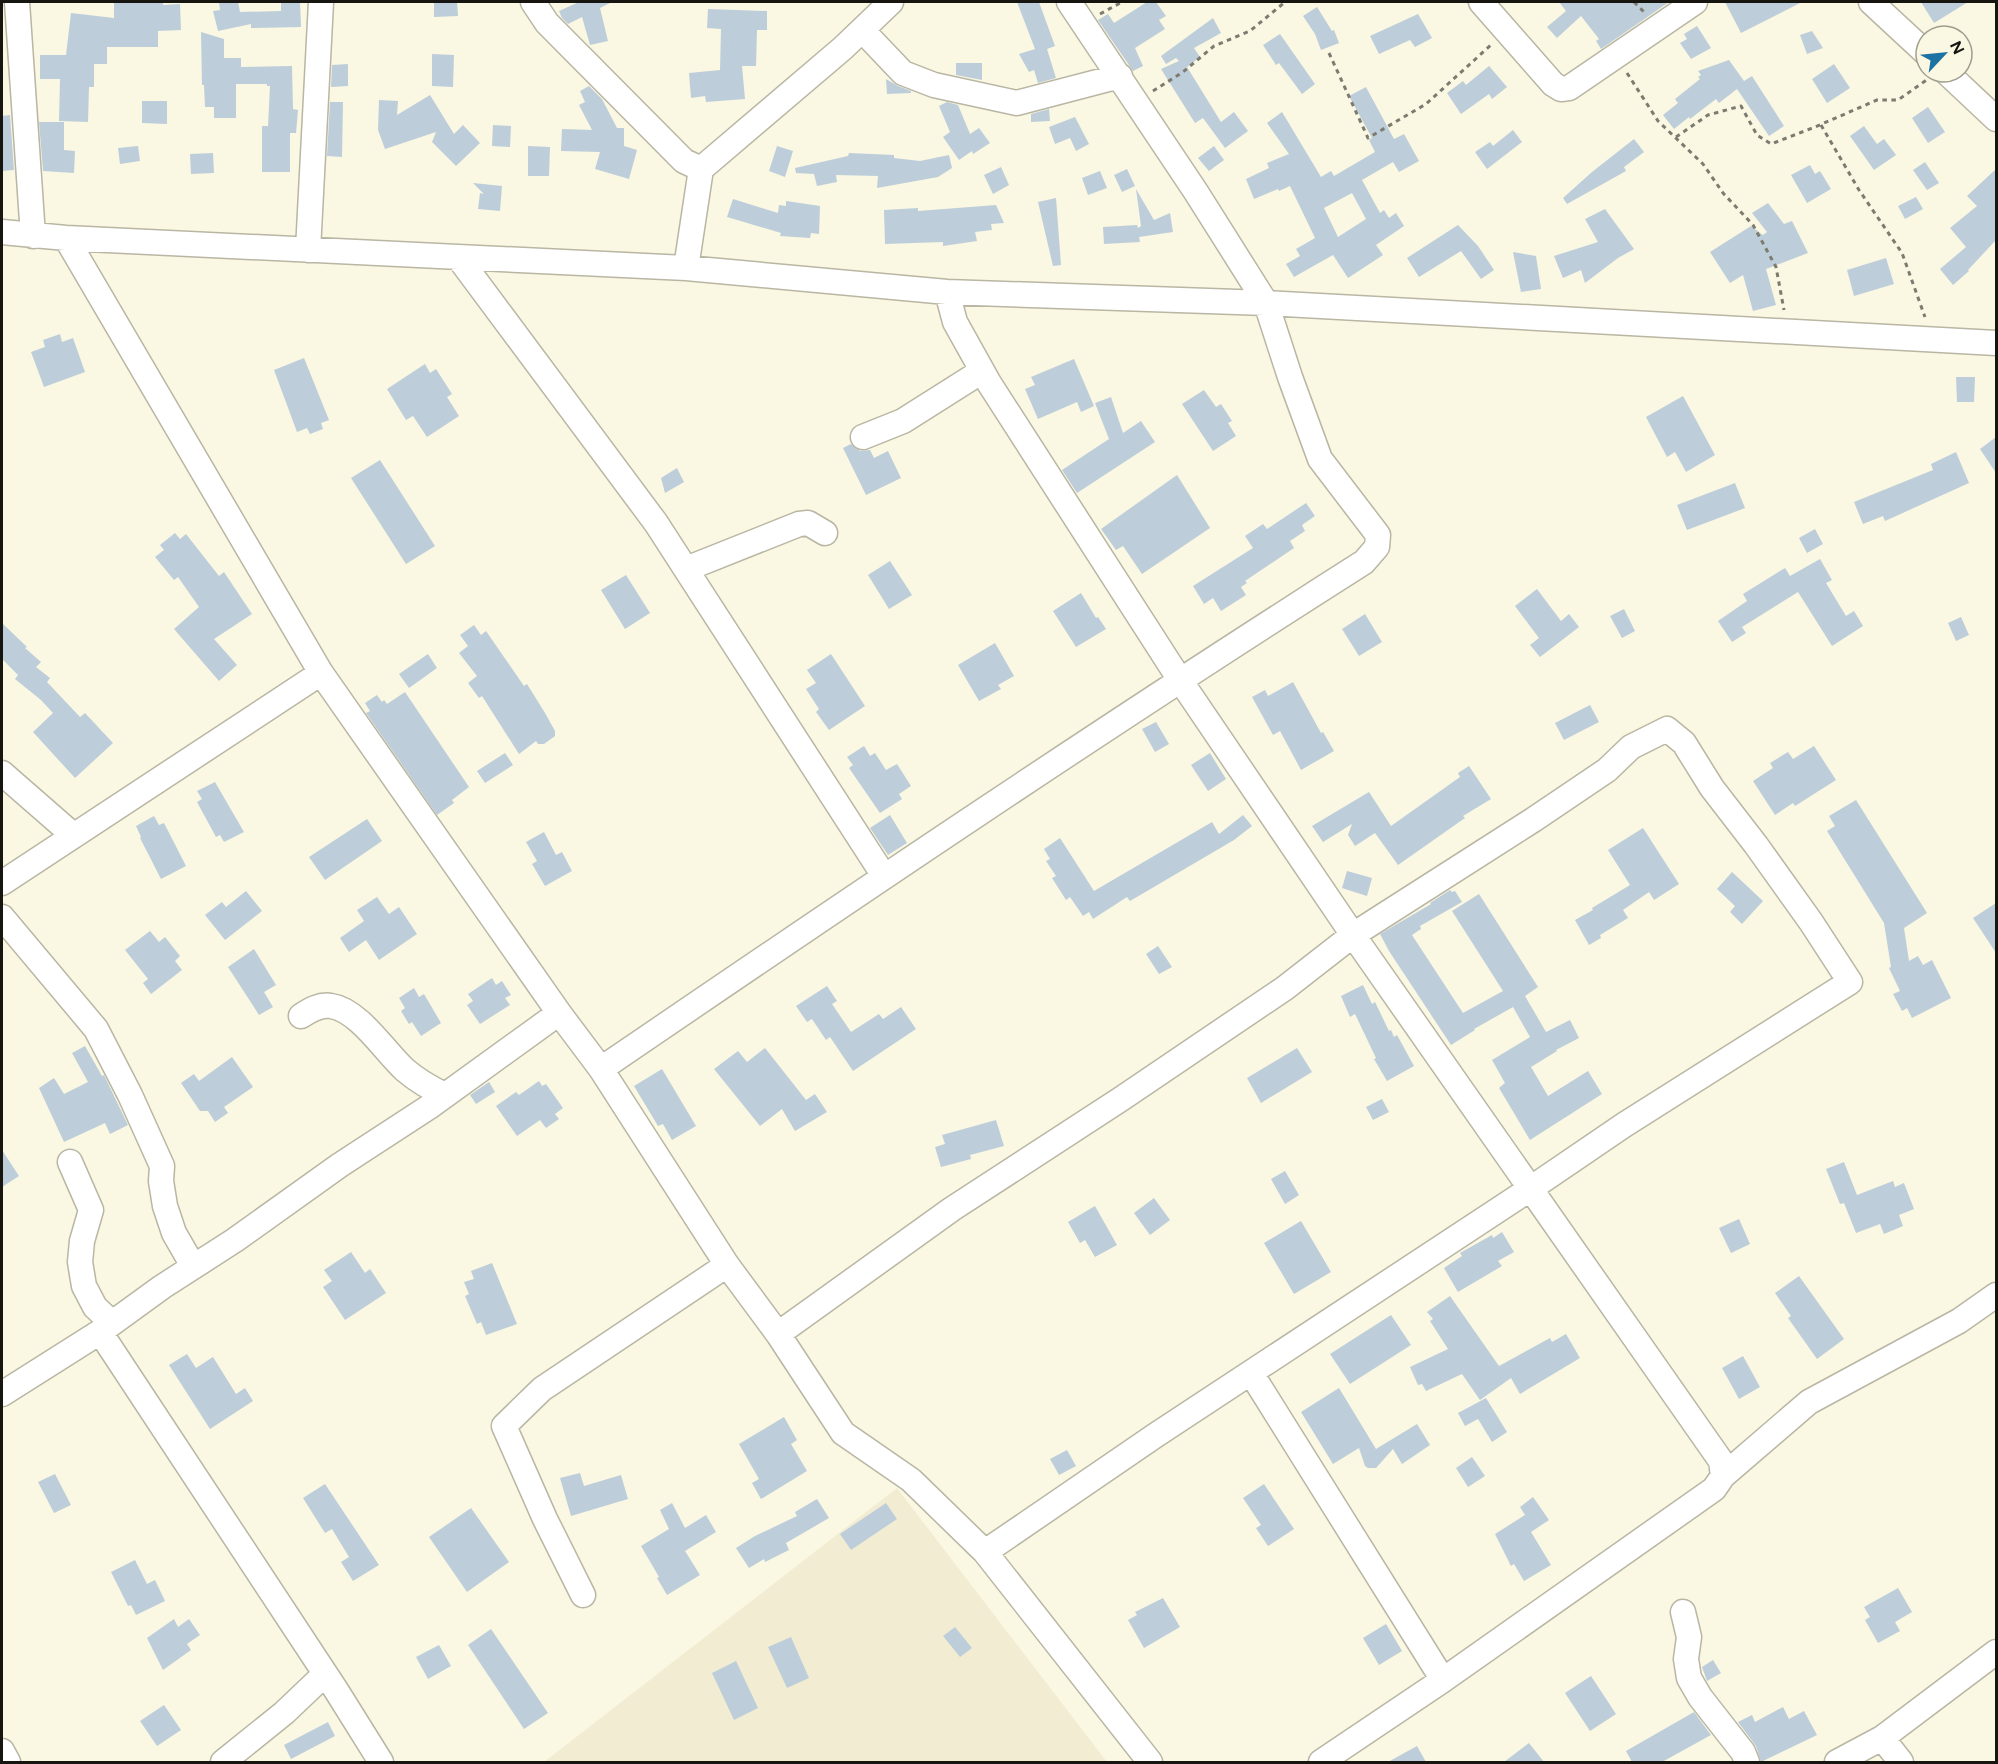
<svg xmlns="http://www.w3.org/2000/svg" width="1998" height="1764" font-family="Figtree,sans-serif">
<rect width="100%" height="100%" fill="#faf7e3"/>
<path fill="#f2edd2" d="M897 1488 1107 1762H544Z"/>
<path fill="#bdceda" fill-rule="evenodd" d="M114 2H163V5L180 4 181 30 158 31V47H107V64H94V87H89L88 122 59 121 60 79H40V55H66L71 13 114 18Z
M219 2H238L240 12 281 11V3L300 2 301 27 251 28V24L218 31 213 11 220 10Z
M434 2H457L458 16 434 17Z
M579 2H612L600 8 608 41 590 45 582 17 568 24 562 18 559 11Z
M1017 2H1039L1055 46 1047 49 1056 78 1038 83 1034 70 1029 72 1019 54 1035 49Z
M1147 2H1156L1166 16 1159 20 1165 29 1135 48 1143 66 1133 71 1098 20 1108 14 1114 23Z
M1559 2H1669L1601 49 1596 41 1599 39 1581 16 1557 38 1547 27 1566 11Z
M1725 2H1802L1741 33Z
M1921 2H1968L1934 23Z
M1317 7 1332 31 1334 30 1339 43 1321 50 1315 34 1303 16Z
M708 9 767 11V30H757L756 66H742L745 99 706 102 705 96 691 98 689 73 720 70 721 29 707 28Z
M1418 14 1432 38 1415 47 1410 40 1379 54 1370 36Z
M1213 18 1221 33 1194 48 1200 57 1187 67 1221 122 1234 112 1248 131 1225 148 1203 118 1195 123 1161 69 1179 61 1176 58 1166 64 1161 56Z
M1697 26 1711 48 1691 59 1680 43 1687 39 1684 34Z
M1812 31 1823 48 1807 54 1800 35Z
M201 32 224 39V58H241V67L292 66 293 109 298 110 296 133H290V172H262V126H268L270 86H267V84H236V118H214V107H205L204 85H202Z
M1280 34 1315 84 1302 94 1279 63 1276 65 1263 45Z
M432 54 454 55 453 87 432 86Z
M1729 60 1744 81 1752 76 1784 126 1769 136 1737 89 1719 103 1716 99 1690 119 1689 117 1674 129 1663 115 1678 103 1675 99 1700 79 1698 77 1701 75 1698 71Z
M956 63H982V80L956 75Z
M348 64V86L331 87 332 65Z
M1834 64 1850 88 1827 103 1812 79Z
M1489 66 1507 87 1492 99 1489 94 1461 114 1447 93 1463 81 1466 85Z
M886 79 898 86 911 91V93L887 94Z
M589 86 602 99 617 128H624V146L637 150 629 179 595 169 600 152 561 151 562 129 592 130 579 105 585 102 580 91Z
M1366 87 1394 139 1404 134 1419 161 1399 172 1393 162 1362 180 1380 213 1384 210 1389 218 1396 213 1404 226 1376 245 1383 255 1348 278 1333 255 1294 277 1286 264 1300 256 1296 249 1315 238 1290 186 1279 191 1278 189 1254 199 1246 179 1269 168 1267 163 1289 154 1267 123 1282 112 1321 177 1331 171 1334 176 1375 152 1369 140 1372 138 1349 96ZM1352 193 1366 219 1338 237 1324 208Z
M430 95 454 134 463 125 480 143 456 166 432 142 436 132 385 149 378 130 379 100 398 101 397 115Z
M142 101H167V124L142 123Z
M330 102H343L342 157 327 156Z
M947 102 958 105 970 134 979 128 990 143 973 154 972 151 959 160 943 137 950 132 939 106Z
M1928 107 1945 132 1928 143 1912 118Z
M1049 109 1050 121 1031 122V114Z
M10 115 14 170 2 171V116Z
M1075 117 1089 144 1076 151 1070 138 1055 144 1049 127Z
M39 122H64V150L75 151 74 173 43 171Z
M493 125 511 126 510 147 492 146Z
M1864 126 1877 144 1884 139 1896 155 1874 170 1850 136Z
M1513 130 1522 142 1487 169 1475 152 1490 142 1493 146Z
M1634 139 1644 152 1624 167 1626 171 1567 204 1563 198 1592 172Z
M138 146 140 161 120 164 118 148Z
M528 146 550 147 549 176H528Z
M777 146 793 151 785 177 769 171Z
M1214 146 1224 160 1209 171 1198 158Z
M213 153 214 173 191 174 190 154Z
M849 153 894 155V158L920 161 949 155 952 168 938 177 877 188 878 176 836 175 837 182 817 186 814 174 796 173 795 168 848 156Z
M1925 162 1939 183 1927 190 1913 170Z
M1810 165 1815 174 1820 171 1831 189 1807 203 1791 175Z
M1001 167 1009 185 993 194 984 175Z
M1127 169 1135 186 1122 192 1114 175Z
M1996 169V240L1968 270 1969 271 1953 285 1940 269 1966 247 1950 228 1977 206 1967 196Z
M1100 171 1107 188 1088 195 1082 178Z
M473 183 502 186 500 211 478 209 480 193 484 194Z
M1136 189 1154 220 1170 213 1173 232 1139 237 1140 242 1104 244 1103 227 1137 225 1138 228 1141 226Z
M1916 197 1923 209 1905 219 1898 206Z
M1056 198 1061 265 1053 266 1038 202Z
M733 199 778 213 779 205 786 206V201L820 206 819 234 811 233 810 238 780 236 781 233 727 217Z
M1768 203 1784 224 1792 221 1808 253 1766 269 1776 305 1753 311 1743 275 1730 283 1710 252 1751 226 1763 235 1767 232 1752 213Z
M996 205 1004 223 991 224 992 230 975 232 977 241 943 246V242L885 244 884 210 918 208V211Z
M1605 209 1634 249 1618 258 1585 283 1581 270 1563 278 1554 256 1598 242 1585 219Z
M1458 225 1478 246 1494 270 1481 279 1461 251 1419 277 1407 258Z
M1513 252 1536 256 1541 289 1521 292Z
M1886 258 1894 284 1854 296 1847 270Z
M60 334 62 342 73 338 85 372 44 387 31 352 45 347 43 340Z
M304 358 329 420 321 423 323 429 310 434 307 428 297 432 274 370Z
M1074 359 1094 406 1081 412 1077 402 1038 419 1025 389 1035 385 1031 377Z
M425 364 430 373 436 369 452 394 447 397 459 416 427 437 413 416 406 420 387 389Z
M1956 377H1975L1974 402H1957Z
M1204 390 1216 407 1221 404 1232 421 1228 423 1236 436 1213 451 1182 404Z
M1683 396 1715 455 1686 472 1675 452 1667 457 1646 417Z
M1111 397 1123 433 1141 421 1155 442 1077 493 1062 470 1109 439 1095 403Z
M1996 437V473L1980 449Z
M851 444 860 451 870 450 874 458 888 451 901 478 866 495 843 448Z
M1956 452 1969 483 1885 521 1883 516 1863 524 1854 502 1933 470 1931 464Z
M380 460 435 546 406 564 351 478Z
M677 468 684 482 665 493 661 478Z
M1177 475 1210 528 1142 574 1123 546 1116 550 1101 529Z
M1735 483 1745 508 1687 530 1677 505Z
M1306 503 1315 516 1302 525 1305 531 1290 541 1294 548 1245 581 1247 583 1241 587 1246 595 1221 611 1213 598 1204 604 1193 586 1253 548 1245 536 1263 524 1267 529Z
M1815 529 1823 544 1807 553 1799 538Z
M175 533 180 539 186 534 219 576 224 572 252 614 214 639 237 665 219 681 174 629 199 607 178 577 174 580 155 557 164 550 160 545Z
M1820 559 1832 580 1826 583 1846 616 1854 611 1863 626 1832 646 1798 592 1742 627 1746 633 1732 642 1718 621 1747 601 1743 594 1785 568 1790 576Z
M890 561 912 595 889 609 868 575Z
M626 575 650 613 625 629 601 590Z
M1537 589 1561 621 1569 614 1579 627 1540 657 1530 645 1539 638 1515 606Z
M1081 593 1096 618 1098 617 1106 629 1076 647 1053 611Z
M1624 609 1635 631 1622 638 1610 616Z
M1365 614 1382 642 1359 656 1342 629Z
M1961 617 1969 635 1956 641 1948 623Z
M2 623 27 647 25 648 41 662 36 667 50 678 47 682 80 717 85 713 113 743 75 778 33 732 53 713 41 700 15 679 18 675 2 659Z
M474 625 481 635 486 631 524 686 527 684 545 713 555 731V736L544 744H538L536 741 519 754 482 696 479 698 468 683 477 676 459 653 468 646 460 635Z
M995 643 1014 676 998 685 1001 689 979 701 958 665Z
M428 654 437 668 409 688 399 674Z
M831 654 865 706 829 730 816 712 819 709 806 689 816 683 807 670Z
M1293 682 1321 733 1323 732 1334 751 1301 770 1280 731 1273 735 1252 697 1265 690 1268 696Z
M405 692 469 787 452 800 454 803 437 815 366 713 370 711 365 703 377 695 382 702 384 700 387 704Z
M1590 705 1599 722 1564 740 1555 723Z
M1156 722 1169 744 1155 752 1142 729Z
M864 746 870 756 875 753 886 770 897 764 911 786 899 794 902 799 880 813 849 768 853 765 847 757Z
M1814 746 1836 780 1795 806 1793 803 1775 815 1753 781 1773 768 1770 763 1788 752 1793 759Z
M505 753 513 765 485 783 477 771Z
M1210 753 1226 779 1208 791 1191 765Z
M1469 766 1491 799 1463 816 1465 818 1398 865 1375 833 1355 846 1348 835 1352 824 1323 842 1312 826 1369 792 1391 826 1460 777 1458 773Z
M215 782 244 832 224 842 220 835 216 837 197 802 202 799 197 791Z
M1856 800 1927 913 1904 928 1909 961 1918 956 1923 965 1932 960 1951 998 1912 1018 1907 1008 1902 1011 1893 994 1900 991 1889 968 1891 967 1884 923 1827 831 1835 826 1829 816Z
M890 815 907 843 888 855 870 828Z
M1243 815 1252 826 1234 840 1130 901 1127 897 1093 919 1089 912 1083 916 1070 897 1066 900 1052 878 1056 876 1046 861 1050 859 1044 849 1060 838 1094 891 1212 822 1219 834Z
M154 816 159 825 164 823 186 866 161 879 140 838 141 837 136 826Z
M367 819 382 841 325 880 309 857Z
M1643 828 1679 884 1654 900 1649 892 1623 910 1628 918 1600 935 1601 938 1589 945 1575 920 1593 910 1592 908 1630 885 1608 850Z
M544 832 556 855 562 852 572 871 545 886 532 864 537 861 526 842Z
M1347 871 1372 878 1367 896 1342 888Z
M1732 872 1763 901 1742 924 1730 912 1735 906 1717 889Z
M1450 890 1452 892 1455 891 1462 902 1420 926 1421 929 1412 935 1463 1013 1503 991 1452 911 1479 894 1538 987 1525 996 1546 1032 1570 1020 1579 1038 1556 1050 1557 1051 1531 1067 1548 1096 1588 1071 1602 1094 1530 1140 1499 1088 1505 1083 1492 1060 1530 1037 1513 1007 1474 1029 1475 1030 1451 1045 1389 951 1380 934 1431 904 1430 903Z
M246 891 262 911 225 940 205 915 222 902 226 907Z
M377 897 389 914 399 907 417 934 379 960 366 940 349 952 340 938 364 921 357 910Z
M1996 903V953L1973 918Z
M150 931 159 942 165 937 180 956 175 961 182 970 151 994 143 983 148 979 125 950Z
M1158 946 1172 967 1159 974 1146 954Z
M254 949 276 985 264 992 273 1007 259 1015 228 967Z
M492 978 496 985 502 981 511 995 505 998 510 1005 480 1024 467 1005 473 1001 468 994Z
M1363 985 1372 1004 1375 1002 1389 1031 1391 1030 1394 1037 1397 1035 1414 1066 1387 1081 1374 1059 1376 1058 1355 1014 1350 1017 1341 996Z
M827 986 837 1001 832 1004 851 1032 879 1014 883 1019 901 1007 916 1029 853 1071 830 1037 826 1040 812 1019 807 1022 796 1006Z
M414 988 419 997 424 994 441 1023 421 1036 412 1022 409 1024 401 1011 405 1008 399 998Z
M85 1046 102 1076 104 1075 128 1125 110 1134 105 1123 64 1142 39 1088 54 1078 64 1094 88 1082 72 1053Z
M765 1048 806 1100 815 1094 827 1112 795 1131 782 1109 760 1126 714 1069 738 1051 747 1062Z
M1297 1048 1312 1072 1261 1103 1247 1078Z
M232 1057 253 1087 224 1107 228 1113 215 1122 208 1111H200L181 1083 194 1074 199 1081Z
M662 1069 696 1126 672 1140 663 1124 658 1126 634 1086Z
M539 1081 542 1086 546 1084 563 1108 555 1114 559 1119 546 1128 540 1120 517 1136 496 1106 516 1092 519 1095Z
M489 1082 495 1092 476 1104 470 1095Z
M1382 1099 1389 1112 1373 1120 1366 1107Z
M996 1120 1004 1146 970 1155 971 1159 941 1167 935 1147 945 1144 942 1135Z
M2 1150 19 1176 2 1187Z
M1844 1162 1857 1195 1893 1181 1895 1187 1904 1183 1914 1209 1899 1215 1903 1226 1884 1234 1880 1224 1856 1233 1844 1203 1840 1204 1826 1169Z
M1285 1171 1299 1195 1285 1204 1271 1179Z
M1154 1198 1170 1220 1150 1235 1134 1213Z
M1095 1206 1117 1245 1095 1257 1085 1240 1080 1243 1068 1222Z
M1739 1219 1750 1244 1731 1253 1719 1228Z
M1301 1221 1331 1272 1294 1294 1264 1243Z
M1502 1232 1514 1252 1498 1261 1502 1266 1458 1292 1444 1268 1462 1256 1460 1253 1492 1235 1493 1238Z
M351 1252 365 1273 370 1269 386 1293 345 1320 323 1287 332 1281 324 1270Z
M492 1263 517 1324 486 1335 481 1322 477 1324 465 1296 469 1294 464 1282 474 1279 471 1271Z
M1799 1276 1844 1339 1817 1359 1788 1318 1791 1316 1775 1293Z
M1450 1296 1499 1366 1550 1338 1552 1342 1566 1334 1580 1358 1520 1394 1511 1378 1480 1400 1462 1374 1426 1391 1422 1384 1418 1385 1410 1367 1448 1349 1430 1321 1433 1319 1427 1312Z
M1391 1315 1411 1345 1350 1384 1330 1354Z
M187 1354 196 1368 213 1357 236 1394 245 1388 253 1401 210 1429 169 1365Z
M1743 1356 1760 1387 1739 1399 1722 1368Z
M1339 1388 1376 1449 1417 1424 1430 1445 1402 1464 1393 1449 1376 1468H1368L1365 1466 1359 1448 1333 1464 1301 1412Z
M1486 1398 1507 1432 1492 1442 1478 1419 1465 1426 1458 1413Z
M784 1417 797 1440 791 1444 807 1471 761 1499 752 1483 759 1479 739 1444Z
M1067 1450 1076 1466 1059 1475 1050 1459Z
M1472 1457 1485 1476 1468 1487 1456 1468Z
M580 1473 584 1486 621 1475 628 1499 571 1516 560 1478Z
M55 1474 71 1505 54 1513 38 1482Z
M325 1484 379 1565 353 1581 341 1562 349 1557 332 1529 325 1533 303 1498Z
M1264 1484 1294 1529 1268 1546 1256 1528 1261 1525 1243 1498Z
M1533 1497 1549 1520 1531 1532 1551 1565 1524 1581 1514 1564 1511 1566 1495 1534 1525 1515 1520 1507Z
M817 1499 829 1518 786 1543 789 1550 765 1562 764 1559 749 1568 736 1548 755 1536 797 1516 795 1512Z
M672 1503 685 1528 706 1515 716 1532 685 1551 700 1575 667 1595 657 1578 659 1577 641 1546 669 1529 660 1510Z
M886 1503 897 1519 851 1550 840 1534Z
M471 1508 509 1562 467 1592 429 1537Z
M135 1560 147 1584 155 1580 165 1601 136 1615 131 1605 128 1606 111 1572Z
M1898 1588 1912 1612 1895 1622 1900 1631 1878 1643 1865 1620 1870 1617 1864 1607Z
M1163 1598 1180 1627 1144 1648 1128 1620 1137 1615 1135 1612Z
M174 1619 178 1627 189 1619 200 1635 187 1644 191 1650 163 1670 147 1638Z
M1386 1624 1402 1651 1379 1665 1363 1638Z
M955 1627 972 1648 960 1657 943 1636Z
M491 1629 548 1713 524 1729 468 1645Z
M791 1637 809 1678 787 1688 768 1647Z
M439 1645 451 1666 428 1679 416 1657Z
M1713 1660 1721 1673 1707 1681 1702 1667Z
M736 1661 758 1708 734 1720 712 1673Z
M1591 1676 1616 1714 1590 1731 1565 1693Z
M164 1705 181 1730 157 1746 140 1721Z
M1783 1707 1789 1719 1804 1711 1817 1735 1761 1762 1756 1746 1738 1722 1752 1715 1755 1722Z
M1694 1712 1711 1735 1662 1762H1632L1626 1751Z
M328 1722 335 1736 291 1759 284 1745Z
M1529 1743 1544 1762H1504Z
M1417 1746 1426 1762H1388Z"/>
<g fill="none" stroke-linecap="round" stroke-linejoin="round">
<defs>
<path id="minor" d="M17 2 33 236
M533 2 547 23 684 161 701 169
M1481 2 1553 84 1561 89 1569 88 1695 2
M1871 2 1926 53
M862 30 903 73 934 85 1017 103 1120 76
M1946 72 1996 119
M2 232 66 238 686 268 947 292 1266 303 1996 343
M66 238 321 673 559 1013 601 1069 727 1265 778 1334 843 1433 911 1480 985 1552 1150 1762
M308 250 321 2
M458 257 656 523 884 876
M686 268 701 169 843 48 891 2
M947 292 955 322 989 383 1180 680 1353 935 1721 1461 1723 1476 1714 1489 1443 1680 1321 1762
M863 437 903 421 982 371
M686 569 799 524 808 523 825 533
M2 773 73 835
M2 883 321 673
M2 917 96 1029 130 1095 162 1166 161 1181 165 1206 174 1233 193 1266
M301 1016C310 1010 320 1004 331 1006 359 1010 385 1052 405 1070 418 1081 430 1088 445 1095
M601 1069C853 897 1106 726 1364 562L1377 547 1378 535 1320 459 1290 377 1266 303 1196 192 1069 2
M70 1162 91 1210 82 1241 80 1262 84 1286 95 1307 112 1323
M100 1332 336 1690 381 1762
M778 1334 952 1209 1121 1099 1285 988 1353 935 1533 820 1607 770 1631 747 1667 729 1684 743 1712 788 1756 845 1811 922 1850 982 1624 1125 1530 1189 1156 1435 985 1552
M1251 1373 1443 1680
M2 1394 100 1332 162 1287 235 1240 340 1165 429 1107 559 1013
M1723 1476 1809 1402 1959 1321 1996 1295
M583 1595 545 1519 504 1426 542 1389 727 1265
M1683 1612 1689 1637 1686 1659 1689 1678 1700 1697 1743 1752 1747 1762
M1882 1738 1901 1762
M2 1751 8 1762
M223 1762 284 1713 325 1674
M1837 1762 1882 1738 1996 1652"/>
</defs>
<use href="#minor" stroke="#b9b6a3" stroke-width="27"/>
<path stroke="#7d7b6f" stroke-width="3" stroke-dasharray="4.5 4.5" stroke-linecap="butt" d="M1634 2 1645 13
M1100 14 1122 2
M1329 53 1368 138 1426 104 1492 44
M1627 73 1658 121 1703 164 1723 193 1753 225 1776 267 1784 310
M1153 91 1183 72 1214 46 1250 31 1285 2
M1821 125 1859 190 1902 253 1925 317
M1676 137 1708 115 1741 106 1757 135 1771 144 1815 127 1877 100H1898L1928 79"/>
<use href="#minor" stroke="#fff" stroke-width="24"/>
</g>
<rect width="1998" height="1764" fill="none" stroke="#16150f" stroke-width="6"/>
<g transform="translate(1944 54) rotate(64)"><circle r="28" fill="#faf7e3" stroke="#9f9d8e" stroke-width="1.5"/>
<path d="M0-4.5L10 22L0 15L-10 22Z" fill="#1c73a3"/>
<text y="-9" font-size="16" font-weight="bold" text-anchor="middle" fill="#16150f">N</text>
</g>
</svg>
